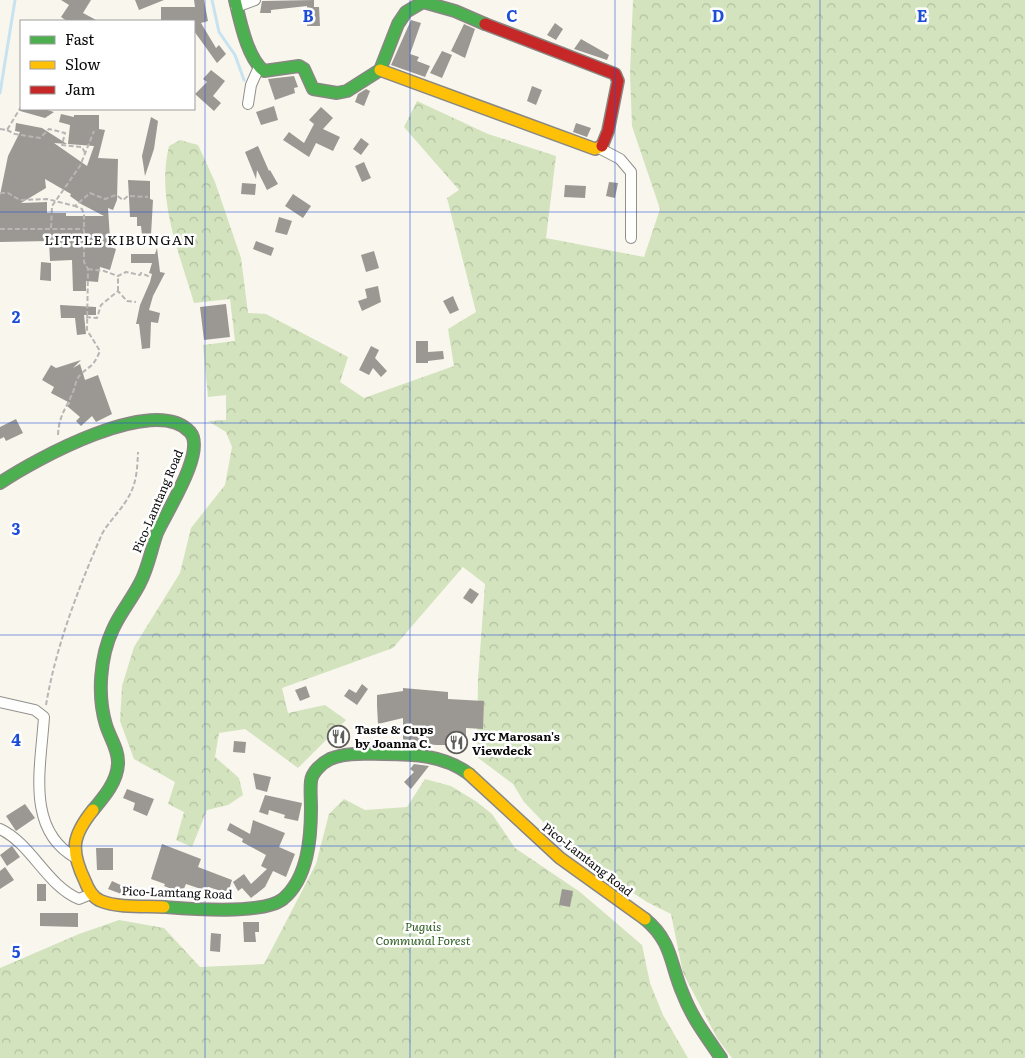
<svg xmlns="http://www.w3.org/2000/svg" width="1025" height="1058" font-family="Literata,serif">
<defs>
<pattern id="forest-crowns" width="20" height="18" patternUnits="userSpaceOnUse" patternTransform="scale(1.25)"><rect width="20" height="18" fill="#d2e3bd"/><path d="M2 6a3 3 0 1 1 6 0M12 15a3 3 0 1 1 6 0" fill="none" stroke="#b3c1a1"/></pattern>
</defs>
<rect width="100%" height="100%" fill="#f9f6ed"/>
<path fill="url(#forest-crowns)" d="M633 0H1025V1058H732L717 1038 683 973 671 914 647 902 610 878 551 830 524 802 513 784 477 757 478 679 485 584 463 567 393 648 282 688 288 713 325 705 346 720 298 768 245 729 219 733 215 757 239 778 243 795 228 805 207 810 192 847 176 840 184 812 168 804 175 782 134 759 120 721 122 686 134 647 180 573 191 528 225 485 232 447 226 432 208 421 226 420V395L208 397 203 345 235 341 230 299 194 303C179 252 156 199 169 146L180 140 198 145 215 182 241 258 248 313 266 314 348 357 340 382 364 398 454 366 448 329 476 312 447 198 459 190 404 127 417 101 488 134 556 156 546 238 644 257 660 209 632 126 630 73Z
M425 779 451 786 477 802 492 814 515 848 580 892 642 945 650 983 663 1015 688 1058H0V968L79 934 119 920 164 928 200 967 264 964 316 864 329 814 344 799 365 810 407 807Z"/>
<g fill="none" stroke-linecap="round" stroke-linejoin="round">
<path stroke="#c7e2f0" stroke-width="3" d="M212 0 219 32 235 55 244 80
M0 93 15 0"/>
</g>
<path fill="#9b9894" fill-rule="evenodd" d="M61 0H91L83 13 98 21H67L61 17 69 5Z
M135 0H164L139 10Z
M194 0H204L208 21 201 23 216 48 219 45 226 54 217 63 194 31V21H161V7H195Z
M314 0V7H319L320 26H307V6L271 10V13H260L262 1Z
M411 20 421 23 410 54 419 57 417 61 430 66 425 77 391 65Z
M555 23 563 29 556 40 547 35Z
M464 24 475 29 465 58 451 51Z
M581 39 609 55 607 60 574 49Z
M442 51 452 55 442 78 430 73Z
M211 70 225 81 213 96 221 103 214 111 195 94 207 82 203 79Z
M294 76 298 87 294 88 295 93 275 100 268 79Z
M532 86 542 90 536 105 527 101Z
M366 89 370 91 364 106 355 102 358 94Z
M274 106 278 120 261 125 256 112Z
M321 107 333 118 323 129 340 137 333 151 316 143 309 157 283 140 289 132 304 143 314 124 309 120Z
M20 109H44L54 112 45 118 20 111Z
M61 114 74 117V115H99V129L105 130 98 158 118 159 117 200 113 210 108 208 110 239 108 246 116 249 110 270 100 267 98 282 86 281V291H73L72 260 50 261 49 241 0 242V195L8 156 20 132 15 131 16 123 42 128 67 144 54 143 87 166 94 146 68 144 70 125 59 122ZM45 179 71 194 70 196 81 204 104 216H66V213H47V202L21 203 46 188Z
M151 117 158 121 154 149 145 176 142 156Z
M576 123 591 128 587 137 573 132Z
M361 138 369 144 361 155 353 149Z
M258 146 269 171 270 170 278 184 267 190 257 170 256 179 245 152Z
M364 162 371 178 362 182 355 166Z
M128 180 150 181V199L153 200 151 235H142L141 226H137V217H130Z
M609 182 618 183 615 198 606 196Z
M242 183 256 184 255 195 241 194Z
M565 185 586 186 585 198 564 197Z
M293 194 311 206 303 218 285 206Z
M279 217 292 221 287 235 275 232Z
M256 241 274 248 271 256 253 249Z
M157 248 160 272 165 273 153 296 149 310 160 313 158 323 151 322 150 348 142 349 139 324H136L140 305 150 282 152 274 149 273 152 263H131V254H155Z
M374 251 379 268 366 272 361 255Z
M41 262 51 263V281L40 280Z
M378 286 381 302 362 311 358 301 367 298 365 289Z
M453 296 459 310 450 314 443 301Z
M226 304 230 337 204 340 200 307Z
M60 305 96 307V315H84L86 334 77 335 75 318H61Z
M416 341H428V352L443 351 444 359 428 361V363H416Z
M371 346 379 350 375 358 387 371 381 377 373 368 369 375 359 370Z
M81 360 73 368 80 364 85 380 98 375 112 414 96 422 92 416 81 426 76 421 80 417 67 406 70 403 51 393 54 387 42 380 51 365 56 368Z
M16 419 23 433 6 441 4 437 0 439V427Z
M470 588 479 594 472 604 463 598Z
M362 684 368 689 357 705 344 696 349 689 356 693Z
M306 686 310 697 300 701 295 690Z
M403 688 448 692V699L484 701 483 729 466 728V745H436L403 741V718L378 724 377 706V695L403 691Z
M234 741 246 742 245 753 233 752Z
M414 764 429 766 411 789 404 782 414 772 410 769Z
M253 773 271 777 267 792 256 789Z
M127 789 154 799 147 816 133 810 135 803 123 798Z
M265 795 302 803 298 821 284 818 285 815 269 810 268 815 259 812Z
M25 804 35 818 16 831 6 816Z
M253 820 285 833 279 847 295 854 286 877 273 871 265 887 251 898 242 888 238 891 233 882 244 874 251 884 267 869 261 866 266 855 242 842 243 839 227 830 230 823 250 834Z
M162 844 201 859 198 867 232 880 228 893 208 887 207 891 186 884 182 893 164 886 165 884 151 879Z
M12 846 20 857 7 866 0 855Z
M96 848H113V870H97Z
M5 867 14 880 0 889V871Z
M112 881 127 888 124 895 108 889Z
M37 884H46V901H37Z
M562 889 573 891 570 907 559 905Z
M40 913H78V927L40 926Z
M243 922H259V932H255L256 942H244Z
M211 933 221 934 220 952 210 951Z"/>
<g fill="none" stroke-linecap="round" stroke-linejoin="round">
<defs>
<path id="street" d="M236 7 255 0
M248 104 251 85 259 67
M599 148 620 159 631 172V238
M0 702 35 710 44 717C41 766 25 830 76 858
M0 829C32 844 46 885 79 899L91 894"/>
<path id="fast" d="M235 0C240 20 247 58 264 71L299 66 304 69 313 89 337 93 347 91 380 70 398 24 406 12 423 2 455 11 485 24
M0 483C34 460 155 393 190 432 207 451 165 514 157 533 151 550 148 568 140 583 132 599 120 613 113 629 100 656 97 696 106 725 110 738 119 750 118 764 117 782 104 797 93 810
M164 907C190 909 263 915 283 899 308 878 311 838 311 808 311 799 310 790 311 781 312 772 322 763 330 759 346 752 366 754 383 754 413 754 444 755 469 774
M645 919C673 942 670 965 683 994 692 1018 707 1037 721 1058"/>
<path id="slow" d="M380 70 595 149 602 146
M469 774 560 858 645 919
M93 810C72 836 70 850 85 881 88 889 93 898 101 901 119 908 144 906 164 907"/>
<path id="jam" d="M485 24 615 74 618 81 608 131 602 146"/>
</defs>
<use href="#street" stroke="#92908c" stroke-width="12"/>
<use href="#fast" stroke="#888783" stroke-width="14"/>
<use href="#slow" stroke="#888783" stroke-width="14"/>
<use href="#jam" stroke="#888783" stroke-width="14"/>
<path stroke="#b7b6b5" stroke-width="2" stroke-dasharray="5 2.5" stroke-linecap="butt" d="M0 129 7 130 21 107
M7 130 15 134 40 138 49 129 65 133 62 145 82 147 86 155
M0 193H8L20 200 47 199 75 206 90 193 105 199 116 195 123 200 128 196 148 197
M51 228 52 206 80 166 94 131
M0 229H84
M88 269 104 271 118 276 126 272 140 275 141 273 150 277
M118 291V276
M86 317 97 318 101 305 118 291 127 301 136 302
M58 435C59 415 66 409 73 392 76 385 75 380 81 374 92 364 93 367 100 351L87 330 88 269 84 262V215L82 209 75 206
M46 705C56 646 78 589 102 534 106 526 113 519 118 512 135 491 137 479 138 452"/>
<use href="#street" stroke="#fefefc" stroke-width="10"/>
<use href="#fast" stroke="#4caf50" stroke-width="11"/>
<use href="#slow" stroke="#ffc107" stroke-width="11"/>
<use href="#jam" stroke="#c62828" stroke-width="11"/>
</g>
<path fill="none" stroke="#1d4ed8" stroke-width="1" stroke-opacity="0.55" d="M205 0V1058M410 0V1058M615 0V1058M820 0V1058M0 212H1025M0 423H1025M0 635H1025M0 846H1025"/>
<defs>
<symbol id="restaurant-ring" viewBox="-11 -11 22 22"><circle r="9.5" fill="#fff" stroke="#5e5d59" stroke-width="1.5"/><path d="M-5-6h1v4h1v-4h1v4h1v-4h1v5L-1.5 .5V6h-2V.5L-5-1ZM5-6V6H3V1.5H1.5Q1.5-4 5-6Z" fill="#5e5d59"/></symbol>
</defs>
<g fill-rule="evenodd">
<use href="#restaurant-ring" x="326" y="724" width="25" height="25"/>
<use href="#restaurant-ring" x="444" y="730" width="25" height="25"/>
</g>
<g text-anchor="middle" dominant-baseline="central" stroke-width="5" stroke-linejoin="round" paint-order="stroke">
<g font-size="12" fill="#0a0a0a" stroke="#fff">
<text transform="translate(157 501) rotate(-67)">Pico-Lamtang Road</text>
<text transform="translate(588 859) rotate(38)">Pico-Lamtang Road</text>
<text transform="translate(177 892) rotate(2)">Pico-Lamtang Road</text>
</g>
<g font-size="12" font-weight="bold" fill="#0a0a0a" stroke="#fff" text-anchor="start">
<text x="355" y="729">Taste &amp; Cups<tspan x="355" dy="14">by Joanna C.</tspan></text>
<text x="472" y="736">JYC Marosan's<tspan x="472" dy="14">Viewdeck</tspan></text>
</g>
<g font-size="12" font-style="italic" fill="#2c5c20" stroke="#fff">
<text x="423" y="926">Puguis<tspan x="423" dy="14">Communal Forest</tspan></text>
</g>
<g font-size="14" letter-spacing="1" fill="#0a0a0a" stroke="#fff">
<text x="120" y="239">LITTLE KIBUNGAN</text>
</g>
</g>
<g font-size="16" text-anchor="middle" font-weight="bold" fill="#1d4ed8" stroke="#fff" stroke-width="5" stroke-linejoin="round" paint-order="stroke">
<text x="308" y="22">B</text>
<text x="512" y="22">C</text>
<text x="718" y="22">D</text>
<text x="922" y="22">E</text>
<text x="16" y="323">2</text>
<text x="16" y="535">3</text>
<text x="16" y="746">4</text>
<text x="16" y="958">5</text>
</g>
<rect x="20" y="20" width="175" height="90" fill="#ffffff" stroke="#9d9d9d"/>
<rect x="30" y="36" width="25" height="8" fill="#4caf50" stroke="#9d9d9d"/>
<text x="65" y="45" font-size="15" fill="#0a0a0a">Fast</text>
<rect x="30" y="61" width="25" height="8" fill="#ffc107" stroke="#9d9d9d"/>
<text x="65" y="70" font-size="15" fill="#0a0a0a">Slow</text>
<rect x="30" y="86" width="25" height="8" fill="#c62828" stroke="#9d9d9d"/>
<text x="65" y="95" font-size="15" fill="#0a0a0a">Jam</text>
</svg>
